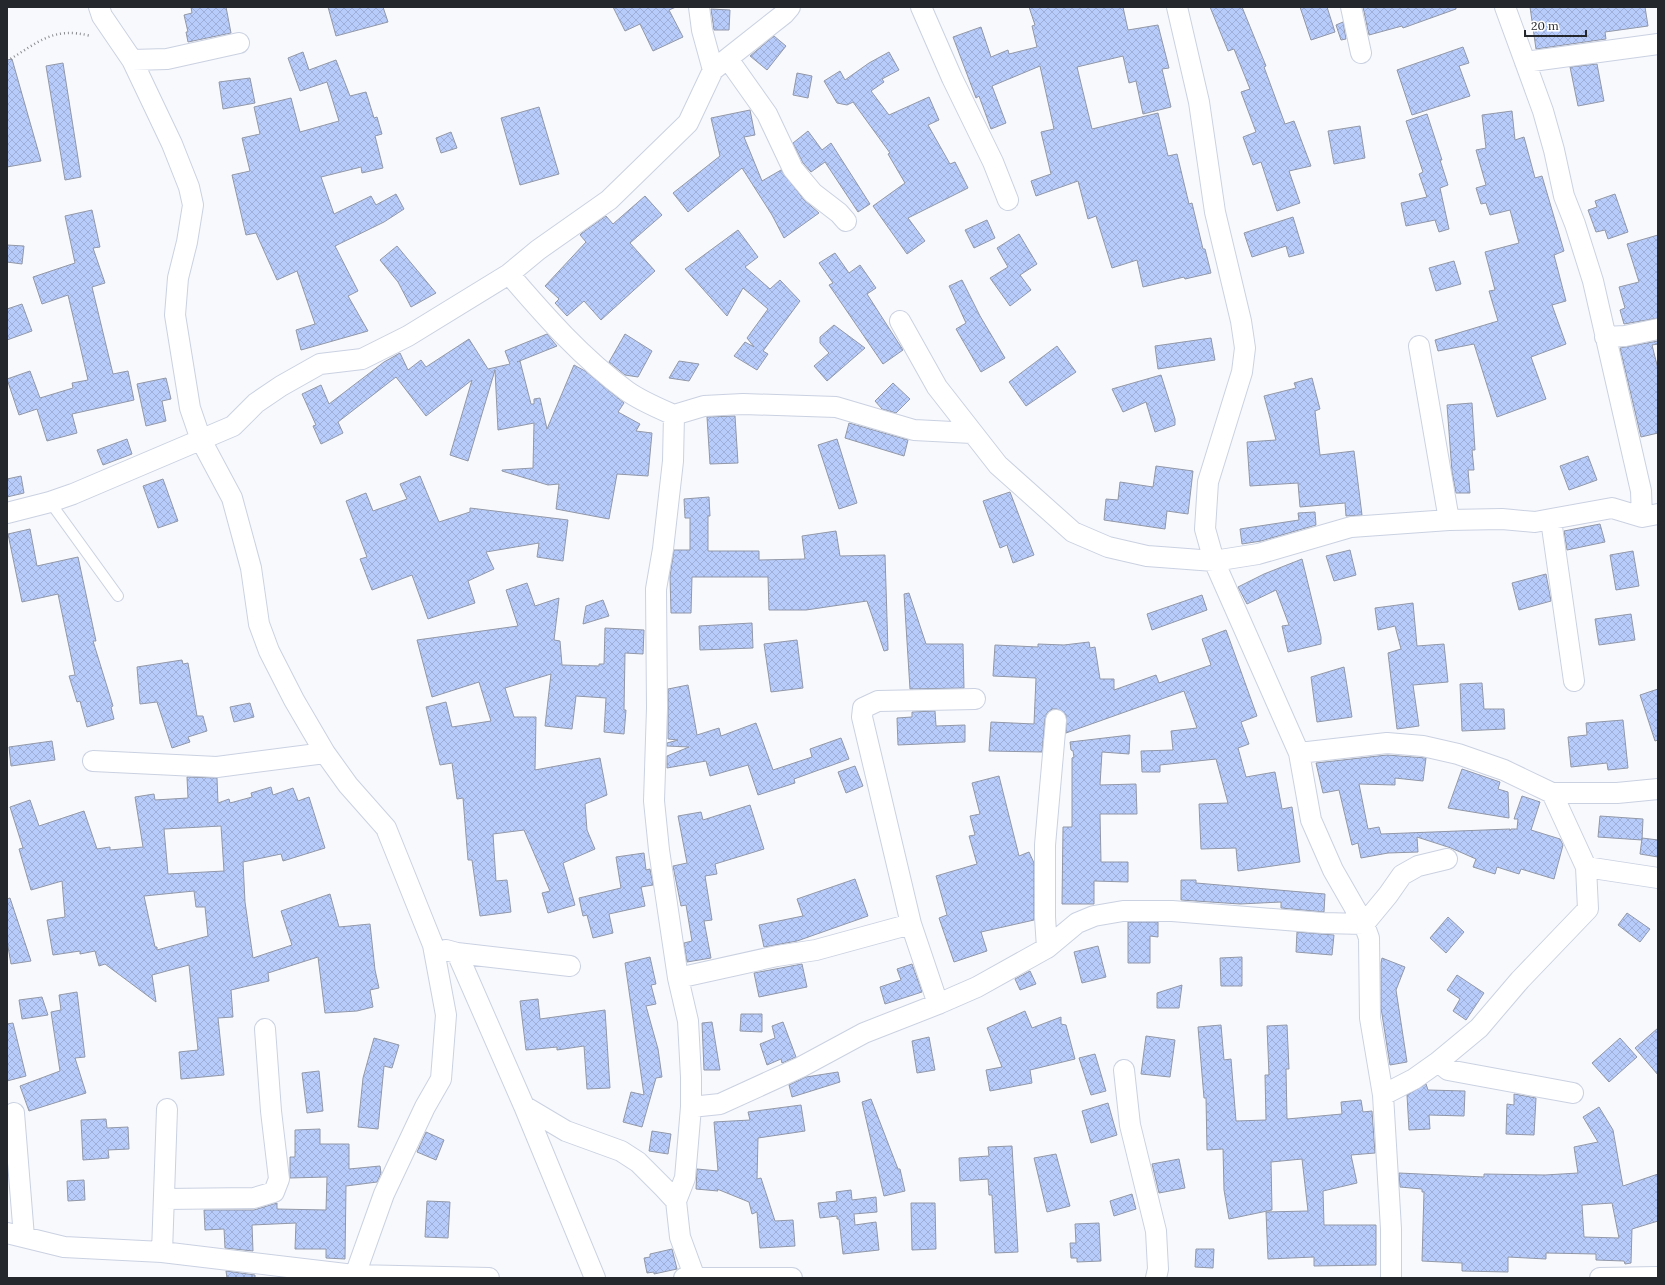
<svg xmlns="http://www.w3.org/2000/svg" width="1665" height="1285" font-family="Lora,serif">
<defs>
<pattern id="building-cross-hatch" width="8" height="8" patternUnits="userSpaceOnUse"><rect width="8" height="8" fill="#b8ccfc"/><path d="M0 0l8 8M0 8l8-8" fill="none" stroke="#9eafd8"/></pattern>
</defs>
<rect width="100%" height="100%" fill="#f8f9fd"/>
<path fill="url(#building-cross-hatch)" stroke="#9298a7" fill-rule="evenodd" d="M191 7H226L231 33 188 42 186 32H188L184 15 192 13Z
M328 7H383L388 22 336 36Z
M613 7H676L669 10 683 37 653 51 640 24 625 31Z
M1029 7H1123L1128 30 1158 25 1169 68 1162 69 1171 107 1143 114 1136 81 1129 83 1123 56 1077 67 1092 129 1158 113 1168 156 1177 154 1189 204 1192 203 1203 249H1205L1211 273 1185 279 1184 277 1143 287 1137 260 1112 268 1096 216 1088 219 1078 181 1036 196 1031 181 1051 174 1041 132 1054 129 1040 66 992 86 1006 123 991 129 979 96 976 98 953 37 981 27 991 57 1008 50 1009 54 1037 47 1032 26 1035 25Z
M1210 7H1242L1266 66 1264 67 1285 124 1294 121 1311 166 1289 171 1300 203 1277 211 1261 162 1253 165 1243 137 1256 132 1241 92 1250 89 1234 49 1228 51Z
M1300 7H1327L1335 32 1311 40Z
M1363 7H1456V9L1403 28 1402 26 1369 35Z
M1530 7H1645L1648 26 1605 32 1606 39 1536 49Z
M711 9 730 10 729 30H714Z
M1343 22 1346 39 1341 40 1336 25Z
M774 36 786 46 767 70 750 56Z
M1463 47 1469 63 1459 66 1470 96 1412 115 1397 70Z
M303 52 309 70 336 60 350 96 366 92 374 118 377 117 382 134 375 136 383 168 362 173 361 167 321 177 334 214 371 196 376 205 396 194 404 209 384 222 335 246 358 291 348 296 368 331 301 350 296 330 315 324 297 271 277 280 256 233 246 235 232 175 250 171 242 138 260 134 254 107 291 98 300 132 339 121 327 82 300 91 288 58Z
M889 52 899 70 882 79 884 82 871 91 889 115 929 97 939 120 928 125 950 164 955 162 968 188 908 218 925 241 907 254 873 206 905 183 888 154 890 153 853 102 847 105 837 103 824 81 840 71 845 80 869 63Z
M12 59 41 161 7 167V60Z
M63 63 81 177 65 180 46 66Z
M1597 64 1604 101 1578 106 1570 67Z
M797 73 812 76 808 98 793 95Z
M250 78 255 103 223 109 219 82Z
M539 107 559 174 520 185 501 118Z
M750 110 755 135 744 137 762 181 781 170 804 200 819 213 784 238 772 215 742 168 688 212 673 193 720 156 711 118Z
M1512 111 1515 140 1524 137 1535 178 1542 176 1564 251 1554 255 1566 301 1552 305 1566 344 1531 357 1546 399 1497 417 1474 344 1438 351 1435 340 1498 321 1489 291 1495 290 1485 252 1519 243 1510 210 1490 215 1486 203 1481 204 1476 188 1486 185 1476 150 1486 148 1482 115Z
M1427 114 1442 160H1440L1448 185 1440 188 1449 229 1439 232 1435 220 1406 226 1401 203 1427 197 1419 174 1423 172 1406 121Z
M1360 126 1365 158 1334 164 1328 131Z
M808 131 822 150 831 143 870 204 858 212 825 162 811 172 803 163 793 143Z
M451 132 457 148 441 153 436 138Z
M1615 194 1628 232 1608 239 1605 230 1596 232 1588 210 1597 207 1595 201Z
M645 196 662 215 630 243 655 271 601 320 584 301 567 316 555 303 559 299 545 286 586 242 580 235 582 233 606 216 613 224Z
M92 210 100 247 93 248 105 283 92 287 113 374 128 371 134 400 72 414 77 433 47 441 37 409 19 415 7 379 30 371 40 398 73 388 72 383 88 380 68 295 42 304 33 277 75 263 65 216Z
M1293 217 1304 253 1289 257 1286 246 1252 257 1244 233Z
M987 220 995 238 974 248 965 230Z
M738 230 758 257 745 267 770 289 780 280 800 301 763 351 768 354 757 370 734 356 745 342 754 347 747 338 768 309 743 288 727 316 685 269Z
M1019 234 1037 264 1020 275 1031 290 1010 306 990 278 1008 267 997 248Z
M1658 235V318L1624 324 1620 310 1625 308 1619 287 1639 282 1627 244Z
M7 245 24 246 22 264 7 262Z
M397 246 436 293 411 307 398 282 380 260Z
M835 253 849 273 860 265 876 288 867 294 903 350 883 364 829 285 833 283 819 263Z
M1454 261 1461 284 1436 291 1429 268Z
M962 280 980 316 1005 358 981 372 956 329 966 323 949 286Z
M22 304 32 331 7 340V309Z
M834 325 865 348 827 381 814 366 829 353 820 343V337Z
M547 334 557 346 517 362 520 361 531 404H534V399L540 398 547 429 574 365 585 371 624 403 618 412 640 424 636 431 652 433 648 476 617 474 609 519 556 509 559 484 548 485 502 471V470L533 468 534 423 498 430 495 370 468 461 450 455 472 380 426 416 396 377 338 422 343 433 321 444 313 426 316 425 302 394 321 385 329 404 384 362 400 353 408 370 421 360 426 367 469 339 488 369 510 364 505 351Z
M625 334 652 351 638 377 625 375 609 362Z
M1211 338 1215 360 1158 369 1155 346Z
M1658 341V344L1652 345 1658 369V433L1641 437 1620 348Z
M1057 346 1076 372 1026 406 1009 382Z
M679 361 699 364 689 381 669 378Z
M1161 375 1175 419V425L1155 432 1146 402 1123 412 1112 389Z
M166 378 171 399 162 401 166 421 146 426 137 384Z
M1312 378 1320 409 1315 411 1320 455 1354 451 1362 515 1346 516 1345 503 1300 507 1298 483 1250 486 1247 442 1276 440 1264 396 1296 388 1294 383Z
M893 383 910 399 896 413 882 409 875 401Z
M1472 403 1475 450H1472L1474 470H1468L1470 493H1456L1452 472 1447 405Z
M735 416 738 463 710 464 707 417Z
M849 423 908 440 904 456 845 438Z
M127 439 132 454 103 465 97 450Z
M837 439 857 503 839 509 818 445Z
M1588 456 1597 480 1569 490 1560 466Z
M1156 466 1193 471 1188 514 1167 511 1165 529 1104 520 1106 499 1118 500 1120 482 1153 487Z
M21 476 24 493 7 497V479Z
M420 476 439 522 470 512V508L568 520 563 561 537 557 539 543 486 552 494 569 468 581 475 603 428 619 412 575 372 590 360 559 367 557 346 501 366 493 373 511 407 499 400 484Z
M163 479 178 521 158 528 143 486Z
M1010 492 1034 555 1013 563 1007 545 1000 548 983 501Z
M709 497 710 516H708V551H759V560L805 559 802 536 836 531 840 556 885 555 888 650 884 651 867 601 806 610H769L768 577H692L691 613H671L670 576 674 550H690V518H685L684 499Z
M1315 512 1316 525 1261 541 1242 544 1240 529 1299 520 1298 513Z
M1600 524 1605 542 1567 550 1564 531Z
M30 529 37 566 78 557 96 641H93L113 706 111 707 114 719 87 727 80 701 77 702 69 676 75 675 58 594 22 602 8 534Z
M1350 550 1356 575 1334 581 1326 556Z
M1633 551 1639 586 1616 590 1610 555Z
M1302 559 1321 637V644L1288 652 1282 626 1289 625 1276 590 1247 604 1238 587 1264 574Z
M1546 574 1551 601 1519 610 1512 583Z
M527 583 535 606 559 598 554 640 560 641 562 665 599 666V664H604L605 628 644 630 643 654 625 653 624 710H626L624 734 604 732 606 698 576 696 572 729 545 726 551 674 505 688 514 717H536L535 770 600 758 607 795 585 804 587 830 595 849 563 863 575 905 548 913 542 893 550 891 524 830 493 834 496 881 507 880 511 912 480 916 472 860H468L463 798 457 799 452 763 440 765 426 707 446 702 452 727 491 721 479 682 432 697 417 640 518 626 506 590Z
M909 593 926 644H963L964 688 910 689 904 594Z
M1202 595 1207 610 1152 630 1147 614Z
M603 600 609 616 583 624 586 606Z
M1413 603 1417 646 1444 644 1448 682 1413 685 1419 726 1397 729 1388 653 1401 649 1395 626 1378 630 1375 608Z
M1631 614 1635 640 1599 645 1595 619Z
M752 623 753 648 700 650 699 626Z
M1226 630 1257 716 1241 722 1249 744 1238 748 1246 777 1275 772 1282 809 1292 807 1300 862 1238 871 1236 848 1201 849 1199 804 1228 803 1216 759 1160 765V772H1142L1141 751 1173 750 1171 731 1197 728 1184 691 1066 733V715L1057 709H1052L1047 713 1045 719 1042 752 989 751 991 722 1034 724 1036 678 993 676 995 645 1038 647V644L1064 645 1089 642 1090 648 1095 647 1100 679H1114V690L1156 675 1159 683 1211 665 1202 639Z
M797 640 803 688 771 692 764 644Z
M182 660 183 664 188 663 197 716H203L207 731 188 737 190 742 172 748 157 702 140 704 137 667Z
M1344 667 1352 717 1317 722 1311 677Z
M1482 683 1484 709H1504L1505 729 1462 731 1460 684Z
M688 685 697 735 719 728 721 736 756 723 773 770 812 757 810 749 841 738 849 759 794 779 795 783 758 795 748 765 710 776 706 761 667 768V756L689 747 667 746V743L678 740 668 739V689Z
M1658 689V740L1655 741 1640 695Z
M250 703 254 717 234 722 230 707Z
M935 711 936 726 965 725V742L898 745 897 718 912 717V712Z
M1623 720 1628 768 1608 770 1607 763 1571 767 1568 737 1587 735 1586 723Z
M1130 735 1129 754 1102 752 1100 785 1136 784 1137 814H1100L1101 862H1128V882L1094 881V904H1062L1063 827H1072V758L1074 757 1073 751 1071 750 1070 742Z
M52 741 55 760 11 766 9 747Z
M1387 755 1426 758 1423 781 1395 778V785L1359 784 1368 829 1379 827 1381 834 1510 829V831L1511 829H1517L1518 819H1514L1522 796 1540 802 1531 830 1560 839 1563 845 1554 879 1521 869 1519 874 1497 867 1495 874 1473 867 1476 859 1451 848 1417 837 1418 852 1388 853 1361 858 1358 843 1352 845 1339 790 1323 793 1316 763Z
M855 766 863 786 846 793 838 772Z
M1462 769 1500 782 1498 789 1508 792 1509 818 1448 808Z
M999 776 1019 856 1029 852 1034 863V920L981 932 987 951 954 962 939 918 947 915 936 876 977 864 969 836 975 835 970 816 980 814 972 783Z
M187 777 217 778 218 803 229 799 230 803 252 797 251 793 271 787 273 795 293 788 298 801 309 797 325 848 283 861 281 854 243 862 245 902 253 958 292 945 281 911 330 894 339 927 370 924 375 970 379 988 370 990 373 1007 357 1011 325 1013 318 957 268 973 269 981 231 990 233 1017 218 1018 224 1075 181 1079 179 1052 198 1050 189 965 152 975 156 1002 105 964 99 966 95 951 80 954V951L53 955 47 920 65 917 62 881 31 890 19 849 23 848 10 807 30 800 39 826 84 811 97 849 110 847V850L143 847 135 797 154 794 155 800 188 798ZM221 826 224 871 168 874 164 829ZM194 891 196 907H205L208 936 157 950V947H155L144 896Z
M750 805 764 849 715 864 717 874 705 876 712 920 704 921 711 958 687 962 684 943 692 941 686 905 681 906 673 866 687 863 678 816 701 812 703 820Z
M1600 816 1643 819 1642 840 1598 837Z
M1642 838 1658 840V857L1640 854Z
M644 853 646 870 650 869 653 885 641 887 645 906 609 914 613 933 593 938 587 915 583 916 579 898 621 888 616 857Z
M855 879 868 916 797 941 764 947 759 925 803 916 797 899Z
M1181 880H1196V883L1325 894 1324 912 1281 908V902L1240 904 1181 900Z
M10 898 31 961 11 964 7 941V899Z
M1627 913 1650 929 1640 942 1618 925Z
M1448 917 1464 932 1446 953 1430 938Z
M1128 922H1158V937L1150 936V963H1128Z
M1297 932 1334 935 1332 955 1296 952Z
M1098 946 1106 977 1082 983 1074 952Z
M650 957 656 984 651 985 656 1004 646 1006 658 1049 662 1077 656 1078 642 1127 623 1122 631 1092 644 1095 625 963Z
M1242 957V986H1221L1220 958Z
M1382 958 1405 967 1396 990 1407 1062 1390 1065 1381 1008V963Z
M802 964 807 987 759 997 754 973Z
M912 964 922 992 885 1004 880 987 901 980 897 969Z
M1030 971 1036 984 1020 990 1015 979Z
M1457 975 1484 993 1466 1020 1453 1011 1460 999 1447 990Z
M1182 985 1179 1008H1157V993Z
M77 992 85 1057 75 1058 86 1093 29 1111 20 1086 60 1071 51 1012 61 1010 59 995Z
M42 997 48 1015 22 1019 19 1000Z
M538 999 540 1019 605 1010 610 1088 587 1089 584 1046 557 1050V1047L526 1050 520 1001Z
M1025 1011 1032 1028 1061 1017V1024L1066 1025 1075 1059 1030 1070 1032 1083 990 1091 986 1070 1002 1067 987 1028Z
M741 1014H762V1032L740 1031Z
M712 1022 720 1070H704L702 1023Z
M783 1022 796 1057 782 1063 781 1059 767 1065 760 1044 775 1038 772 1026Z
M13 1023 26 1076 7 1081V1024Z
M1221 1025 1224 1060 1231 1059 1236 1121 1266 1120 1265 1075H1269L1267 1026 1287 1025 1289 1069H1286L1287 1119 1342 1114 1341 1102 1361 1100 1363 1112 1372 1111 1375 1153 1351 1155 1357 1183 1323 1191 1324 1225H1376V1265L1314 1266V1257L1268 1259 1266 1212 1308 1211 1302 1159 1271 1162 1272 1210 1229 1219 1224 1190 1223 1149 1207 1150 1206 1098H1204L1198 1027Z
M1658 1028V1075L1635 1048Z
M1146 1036 1175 1040 1170 1077 1141 1074Z
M929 1037 935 1070 917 1073 912 1041Z
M374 1038 399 1045 392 1068 384 1066 378 1129 358 1127 363 1078Z
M1620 1038 1637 1057 1609 1082 1592 1063Z
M1095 1054 1106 1091 1091 1095 1079 1058Z
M319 1071 323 1111 307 1113 302 1073Z
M838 1072 840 1082 792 1097 789 1085 806 1077Z
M1426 1084 1428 1090 1465 1091 1464 1116 1429 1115 1430 1129 1409 1130 1407 1095Z
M1514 1094 1536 1098 1534 1135 1506 1134 1507 1104 1514 1105Z
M871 1099 898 1169H900L905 1191 884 1196 862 1102Z
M1108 1103 1117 1135 1091 1143 1082 1111Z
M801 1105 805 1131 758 1138 757 1179 761 1178 775 1221 793 1220 795 1246 760 1248 757 1212 752 1214 749 1202 717 1189 718 1191 696 1189 697 1169 718 1171 714 1122 750 1120 748 1112Z
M1599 1107 1613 1130 1623 1186 1658 1174V1221L1632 1229 1631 1263 1625 1264 1624 1261 1596 1260V1254L1546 1253V1259L1508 1257V1272L1462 1271V1263L1422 1261 1424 1192H1422V1189L1400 1187 1399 1173 1484 1177V1174L1545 1175 1578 1173 1574 1147 1598 1142 1583 1117ZM1612 1203 1619 1238 1584 1237 1582 1205Z
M106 1119 107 1128 128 1127 129 1149 108 1150 109 1158 83 1160 81 1120Z
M320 1129V1144H349V1169L380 1166 381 1173 377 1182 346 1186 345 1259 326 1258V1249H295L296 1223 252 1225 253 1251 225 1248 224 1229 205 1230 204 1210H254L277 1203V1209L326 1210 327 1177 290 1178V1157H295V1130Z
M652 1131 671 1134 668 1154 649 1151Z
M426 1132 444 1140 436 1160 417 1152Z
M1012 1146 1018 1252 995 1253 992 1195H989L988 1179 960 1181 959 1158 989 1156 988 1147Z
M1056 1154 1070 1206 1047 1212 1034 1158Z
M1179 1159 1185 1188 1159 1193 1152 1164Z
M84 1180 85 1200 68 1201 67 1181Z
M851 1190 852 1200 876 1197 877 1212 854 1214 855 1225 876 1222 879 1250 843 1254 839 1219H837V1216L820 1218 818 1203 837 1201 836 1192Z
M1132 1194 1136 1209 1114 1216 1110 1201Z
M427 1201 450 1202 448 1238 425 1237Z
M911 1203H935L936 1249 912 1250Z
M1099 1223 1101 1261 1077 1262V1258H1071L1070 1243H1076L1075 1224Z
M672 1249 677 1269 654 1274V1272L647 1273 644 1258 650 1257V1254Z
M1196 1249H1214L1213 1268 1195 1267Z
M226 1271 255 1275V1278H227Z"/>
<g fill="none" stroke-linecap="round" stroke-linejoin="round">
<defs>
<path id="service" d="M50 502 118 596"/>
<path id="minor" d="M99 7 102 16 132 60 172 144 189 187 193 205 187 242 178 278 175 315 190 408 201 440 232 498 251 568 259 624 269 651 294 700 325 753 348 785 386 828 433 945 446 1015 441 1079 425 1107 384 1194 354 1278
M699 7 702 30 713 70
M921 7 952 78 993 162 1008 200
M1177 7 1199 102 1215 212 1241 321 1245 348 1242 372 1208 482 1205 529 1214 561 1299 753 1311 820 1333 870 1364 924 1369 938 1370 1018 1383 1095 1391 1229V1278
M1351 7 1361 53
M1505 7 1543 111 1554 150 1564 196 1575 224 1593 281 1641 491 1642 517
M728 59 767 114 793 169 813 193 839 213 846 221
M132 60 167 59 239 43
M1525 62 1658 44
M509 274C545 316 582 358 627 391 641 401 658 408 674 415L704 406 743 404 836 407 914 430 972 433
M900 321 937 387 998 465 1073 532 1108 547 1147 556 1214 561 1258 554 1351 527 1449 520 1502 519 1535 522 1612 508 1642 517 1658 514
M1605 337 1625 336 1658 329
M1419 346 1449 520
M674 415 673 461 663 549 656 589 657 708 654 801 659 850 678 978 688 1021 691 1077V1107L685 1178 676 1201
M7 513 50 502 73 494 233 426 256 403 281 386 320 364 362 359 408 336 509 274 538 250 609 200 688 123 713 70 784 14 790 7
M1551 520 1574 681
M1299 753 1387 743 1423 746 1458 754 1504 770 1552 793H1617L1658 789
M93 761 217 767 325 753
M1586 867 1658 878
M911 924 862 717 863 708 878 701 975 699
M1047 948 1045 917V845L1056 720
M446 950 457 953 570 966
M457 953 524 1106 566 1131 621 1151 638 1162 664 1188 676 1201 680 1237 695 1278
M678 978 777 956 816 950 911 924 938 1004
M1438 1062 1448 1070 1573 1093
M1124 1070 1130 1125 1156 1231 1158 1269 1156 1278
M1383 1095 1414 1079 1438 1062 1479 1028 1520 980 1588 909 1586 867 1552 793
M524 1106 595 1278
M691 1107 720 1104 801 1067 864 1033 938 1004 977 987 1047 948 1077 923 1094 916 1123 911H1172L1323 923 1364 924 1388 895 1402 875 1418 866 1447 859
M14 1113 24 1237
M164 1199 254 1198 274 1192 279 1179 271 1111 265 1029
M7 1233 64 1247 162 1252 354 1275 489 1278
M162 1252 167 1109
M684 1278H792
M1600 1278 1658 1277"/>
</defs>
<use href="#service" stroke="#cad1e1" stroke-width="12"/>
<use href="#minor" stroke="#cad1e1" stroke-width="22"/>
<path stroke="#8a8c90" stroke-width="2.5" stroke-dasharray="1 3" stroke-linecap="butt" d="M7 61C38 43 52 26 91 36"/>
<use href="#service" stroke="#fff" stroke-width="10"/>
<use href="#minor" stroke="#fff" stroke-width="20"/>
</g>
<rect width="1665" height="1285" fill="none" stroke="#24272c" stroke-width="16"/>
<path d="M1525 30v6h61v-6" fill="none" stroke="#24272c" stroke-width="2"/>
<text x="1531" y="30" font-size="12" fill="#24272c" stroke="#ffffff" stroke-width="3" paint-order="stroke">20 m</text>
</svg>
